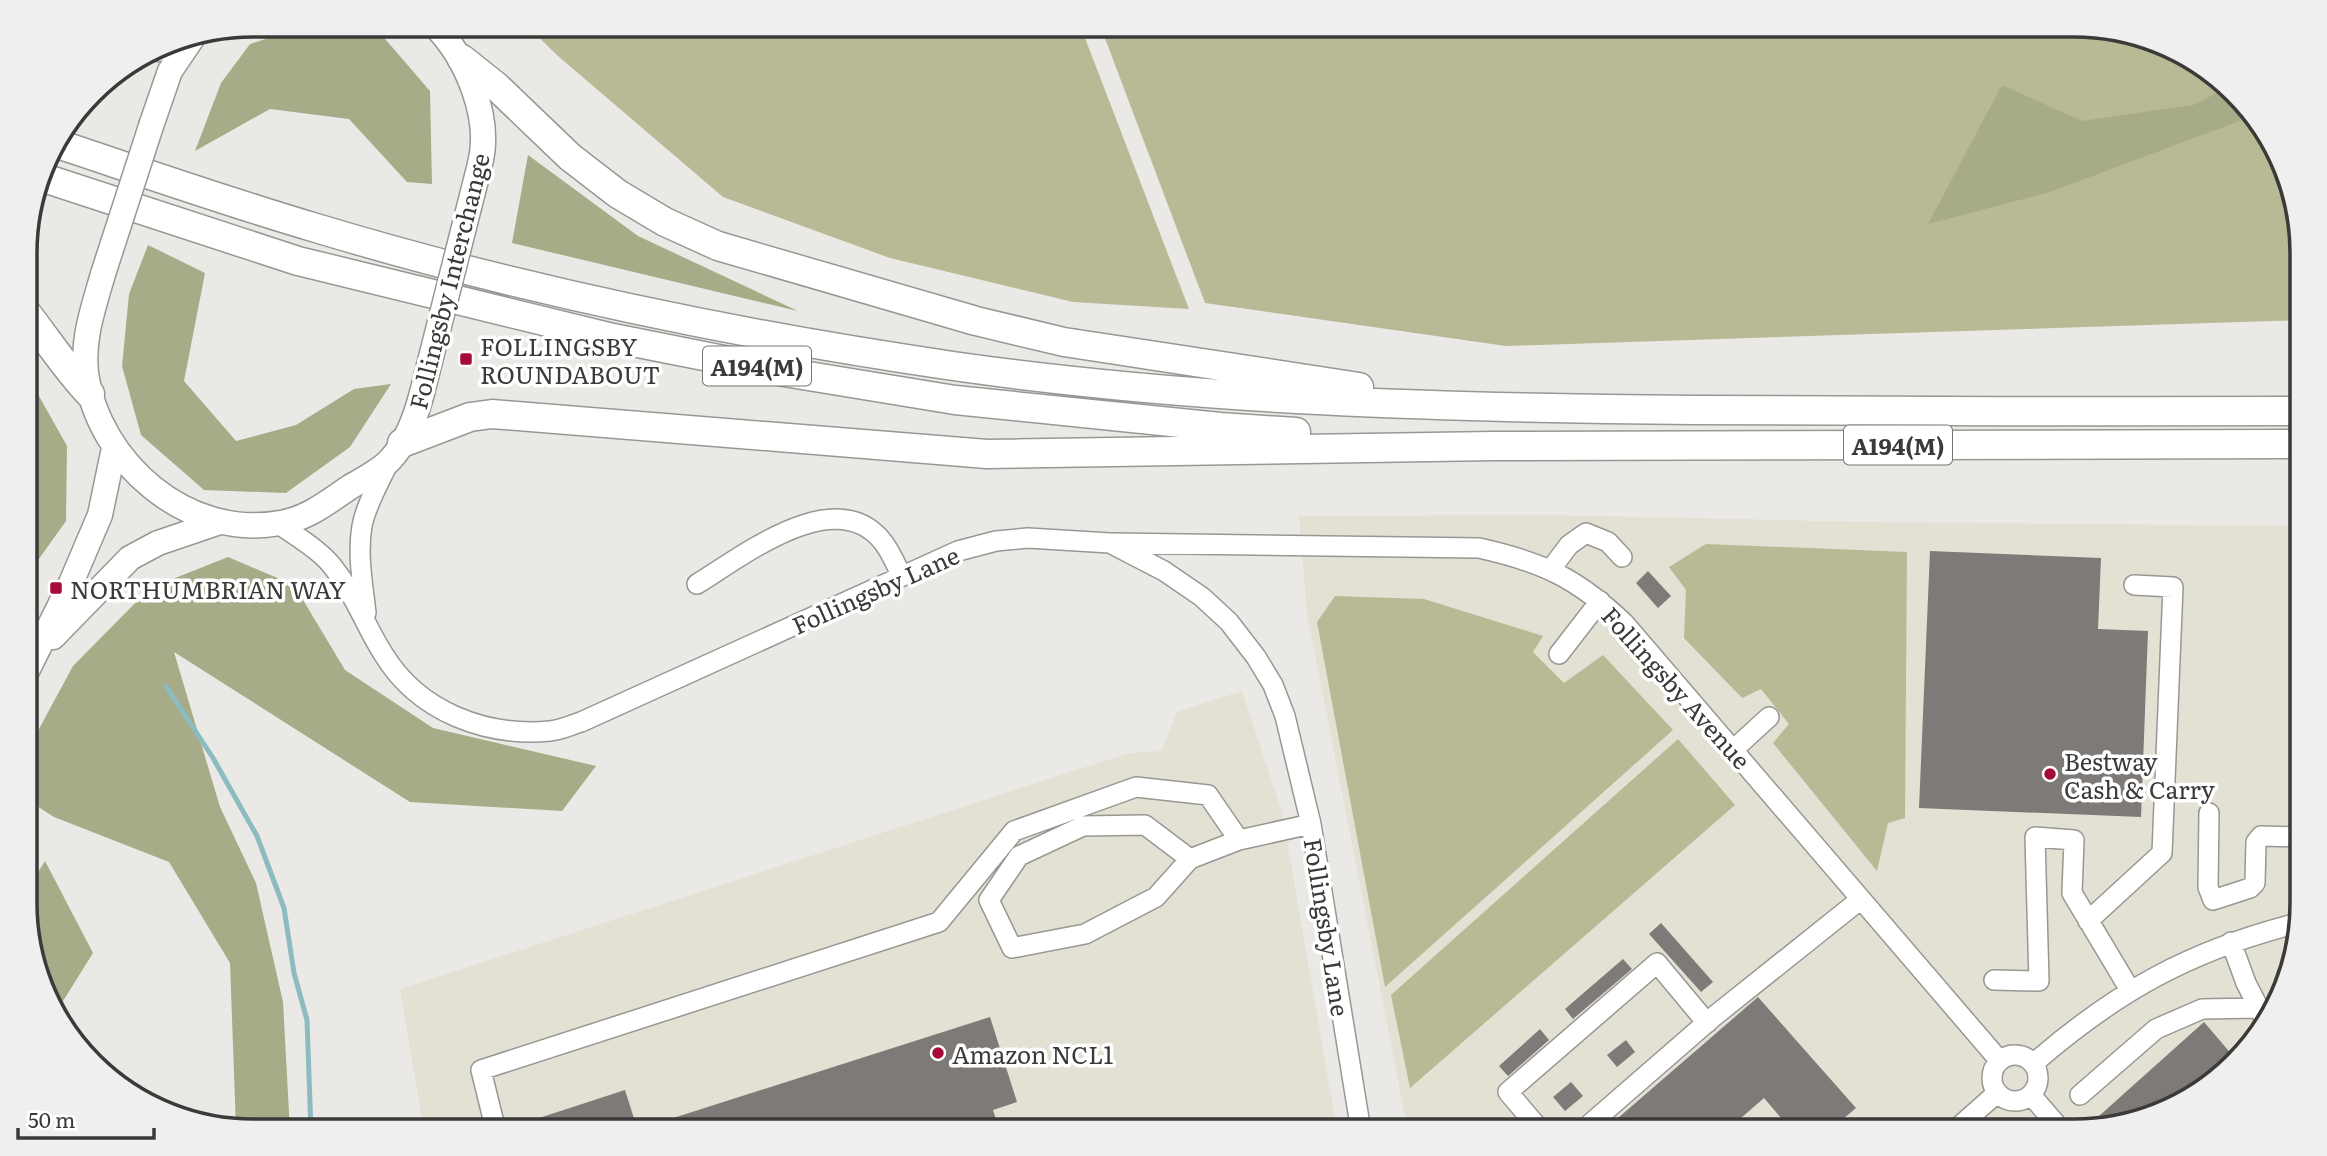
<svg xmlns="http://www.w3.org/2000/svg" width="2327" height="1156" font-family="Literata,serif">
<rect width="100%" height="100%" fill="#eae9e5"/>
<path fill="#e3e0d4" d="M1546 515 1870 522 2301 526 2302 903 2279 1004 2200 1093 2088 1131H1408L1307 613 1299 516Z
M1242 691 1282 812 1337 1131H424L400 989 1129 753 1162 751 1177 712Z"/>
<path fill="#b7ba95" d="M2074 24 2175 48 2264 126 2301 224V320L1506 346 1205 303 1100 25Z
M526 25H1080L1189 309 1073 302 890 258 723 197 558 56Z
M1706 544 1907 552 1905 818 1888 823 1877 871 1773 743 1789 724 1761 689 1742 698 1684 638 1686 590 1669 567Z
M1335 596 1424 599 1543 636 1533 652 1564 683 1603 655 1673 730 1385 987 1317 622Z
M1678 739 1735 805 1410 1088 1391 995Z"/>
<path fill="#a8ab87" d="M308 25H341L380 33 430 91 432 184 407 182 349 119 270 109 195 151 221 83 250 44Z
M2002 85 2082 121 2193 105 2223 90 2253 116 2050 192 1928 224Z
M528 155 638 236 798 311 512 243Z
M148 245 205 273 184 381 236 441 296 425 354 389 391 384 350 447 286 493 204 490 141 435 122 366 129 294Z
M25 371 67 446 66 521 26 577Z
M228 557 294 585 345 670 433 728 596 766 562 811 410 802 174 652 220 807 256 883 283 1002 290 1131H253L236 1128 230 963 169 862 54 817 26 799V753L73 666 150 588Z
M45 861 93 953 58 1009 27 933 26 892Z"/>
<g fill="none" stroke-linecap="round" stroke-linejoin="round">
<path stroke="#8cbcbf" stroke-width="5" d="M166 686 213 758 257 836 284 908 294 973 307 1020 311 1131"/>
</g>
<path fill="#7e7a78" d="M1930 551 2101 558 2098 629 2148 631 2141 817 1919 808Z
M1648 571 1671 596 1658 608 1636 583Z
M1661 923 1713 982 1701 992 1649 934Z
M1623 959 1632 969 1573 1019 1565 1009Z
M1758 997 1856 1108 1829 1131H1792L1764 1098 1726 1131H1603Z
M990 1017 1017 1102 993 1110 1000 1131H643L642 1128Z
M2204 1022 2233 1056 2201 1093 2106 1125 2099 1116Z
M1540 1029 1549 1040 1508 1076 1499 1066Z
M1626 1040 1635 1052 1617 1067 1607 1055Z
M1571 1082 1583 1096 1565 1111 1553 1097Z
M625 1090 638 1131H544L539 1118Z"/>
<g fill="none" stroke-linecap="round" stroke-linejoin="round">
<defs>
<path id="minor" d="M279 524C297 537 320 550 333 567 356 596 365 626 384 655 419 712 486 737 550 731 561 730 571 725 581 722L958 551 996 541 1028 538 1110 543 1164 571 1202 597 1229 622 1256 657 1273 685 1285 716 1311 824 1361 1131
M1114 543 1479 548C1542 562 1577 578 1624 623L1999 1060
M1551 569 1569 545 1586 533 1608 542 1622 557
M697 584C743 556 836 482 883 542 890 551 896 564 901 575
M366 613C363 585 357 555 362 526 366 504 380 482 389 461
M1559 654 1600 601
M1733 750 1769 717
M2209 813 2208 887 2213 900 2250 888 2255 883 2256 842 2261 836 2302 837
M1190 859 1145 825 1083 826 1019 856 989 900 1012 948 1085 934 1156 897 1190 859 1239 840 1311 824
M2088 921 2162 853 2173 587 2134 585
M2231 942 2246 983 2265 1020
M1994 980 2039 981 2035 837 2074 840 2072 893 2130 990
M1992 1078a23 23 0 1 1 46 0a23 23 0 1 1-46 0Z
M2034 1063C2117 991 2191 950 2298 923
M2031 1095 2062 1131
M2080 1095 2156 1029 2202 1009 2258 1008
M496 1131 481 1070 939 922 1014 831 1136 787 1208 795 1239 840
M1541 1131 1508 1092 1657 963 1707 1023
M1582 1131 1712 1018 1861 899
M1954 1131 1997 1093"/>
<path id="major" d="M433 24C466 56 492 117 480 164
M152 123 170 71 193 37
M103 274C94 306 82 338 86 373 98 462 187 540 280 523 307 519 328 502 350 487 363 479 380 471 390 460 407 442 416 416 422 393
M53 637 130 558 158 543 220 522
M26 673 71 583 100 515 114 448"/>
<path id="highway" d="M158 47 181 39
M462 59 497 87 570 157 618 194 665 222 718 246 976 321 1064 342 1359 387
M55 143C142 172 228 202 316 228 522 290 740 335 953 366 1199 401 1447 408 1695 410 1897 412 2099 411 2301 411
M41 177 298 261 613 338 784 372 955 400 1220 427 1296 432
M25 311C47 339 66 369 90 394
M402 443 470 417 492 414 987 454 1494 446 2301 444"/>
</defs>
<use href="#minor" stroke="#989793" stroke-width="22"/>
<use href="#major" stroke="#989793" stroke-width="27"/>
<use href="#highway" stroke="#989793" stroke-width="31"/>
<use href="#minor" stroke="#fff" stroke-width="19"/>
<use href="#major" stroke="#fff" stroke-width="24"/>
<use href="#highway" stroke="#fff" stroke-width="28"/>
<defs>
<path id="major-bridge" d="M103 274 152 123
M422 393 480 164"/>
</defs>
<use href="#major-bridge" stroke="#989793" stroke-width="27" stroke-linecap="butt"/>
<use href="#major-bridge" stroke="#fff" stroke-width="24"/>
</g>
<g fill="#a50a3b" stroke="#fff" stroke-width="2.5">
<rect x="459" y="352" width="14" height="14" rx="3.5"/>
<rect x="49" y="581" width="14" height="14" rx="3.5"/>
<circle cx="2050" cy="774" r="7"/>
<circle cx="938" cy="1053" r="7"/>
</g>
<g text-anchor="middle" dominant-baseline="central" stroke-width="7" stroke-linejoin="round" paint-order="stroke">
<g fill="#fff" stroke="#767574" stroke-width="2">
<rect x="703" y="346.5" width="108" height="39" rx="5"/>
<rect x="1844" y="425.5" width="108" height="39" rx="5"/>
</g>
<g font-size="23" font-weight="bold" fill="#3b3a38">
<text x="757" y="366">A194(M)</text>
<text x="1898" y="445">A194(M)</text>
</g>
<g font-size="24" fill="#3b3a38" stroke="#fff">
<text transform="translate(448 281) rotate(-76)">Follingsby Interchange</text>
<text transform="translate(875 589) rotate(-24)">Follingsby Lane</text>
<text transform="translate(1677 687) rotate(48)">Follingsby Avenue</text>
<text transform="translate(1328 927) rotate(81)">Follingsby Lane</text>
</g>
<g font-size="24" fill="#3b3a38" stroke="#fff" text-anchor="start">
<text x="480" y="345">FOLLINGSBY<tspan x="480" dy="28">ROUNDABOUT</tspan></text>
<text x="70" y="588">NORTHUMBRIAN WAY</text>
<text x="2064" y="760">Bestway<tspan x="2064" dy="28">Cash &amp; Carry</tspan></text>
<text x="952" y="1053">Amazon NCL1</text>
</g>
</g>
<path d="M0 0H2327V1156H0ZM253 37H2074A216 216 0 0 1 2290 253V903A216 216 0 0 1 2074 1119H253A216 216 0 0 1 37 903V253A216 216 0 0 1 253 37Z" fill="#efefef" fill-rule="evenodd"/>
<path fill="none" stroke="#3b3a38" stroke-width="3.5" d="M253 37H2074A216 216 0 0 1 2290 253V903A216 216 0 0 1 2074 1119H253A216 216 0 0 1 37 903V253A216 216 0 0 1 253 37Z"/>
<path d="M18 1128v10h136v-10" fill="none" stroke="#3b3a38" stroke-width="3.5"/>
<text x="28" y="1128" font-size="21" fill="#3b3a38" stroke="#ffffff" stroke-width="5" paint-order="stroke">50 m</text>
</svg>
